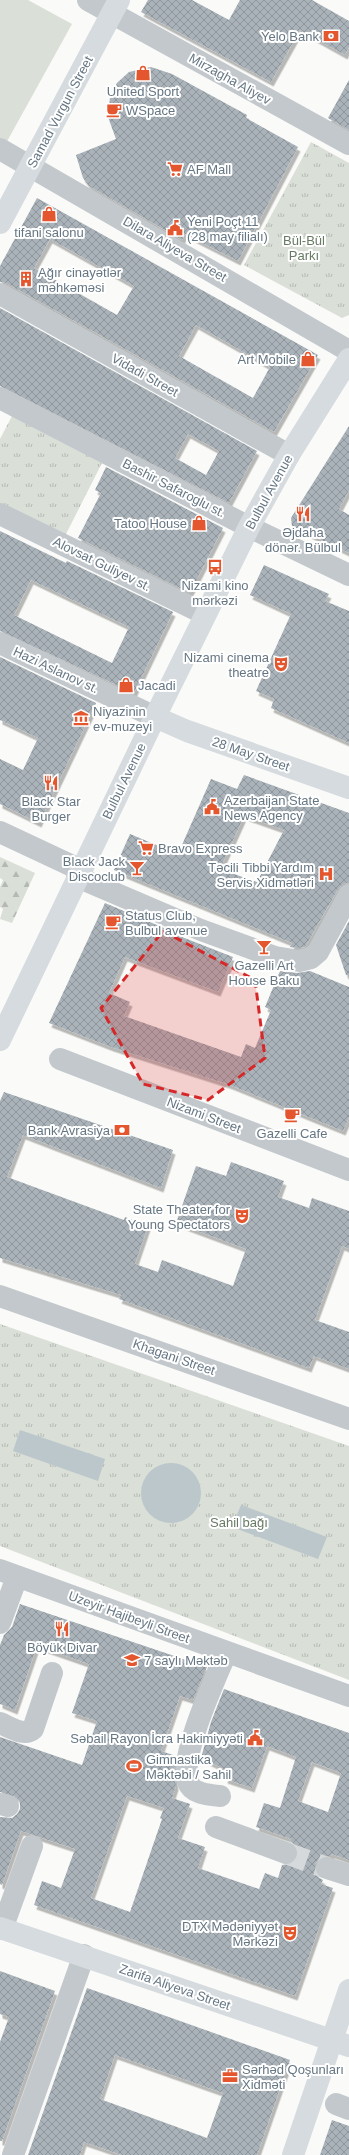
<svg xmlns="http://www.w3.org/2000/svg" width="349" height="2155" font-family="Helvetica,sans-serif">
<defs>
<pattern id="forest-firs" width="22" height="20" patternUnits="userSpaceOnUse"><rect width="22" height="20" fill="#dadfd7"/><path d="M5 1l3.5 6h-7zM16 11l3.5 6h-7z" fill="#b4b9b4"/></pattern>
<pattern id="park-tufts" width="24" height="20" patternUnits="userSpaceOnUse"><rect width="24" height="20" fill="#dadfd7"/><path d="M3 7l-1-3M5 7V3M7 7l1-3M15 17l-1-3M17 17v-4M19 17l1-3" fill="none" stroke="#b4b9b4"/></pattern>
<pattern id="building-cross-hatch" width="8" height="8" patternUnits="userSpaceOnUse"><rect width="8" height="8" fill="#aab3b9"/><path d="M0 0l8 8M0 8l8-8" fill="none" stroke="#8e969c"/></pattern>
<filter id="shadow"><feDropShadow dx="2.5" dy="4.5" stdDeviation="0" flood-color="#0004"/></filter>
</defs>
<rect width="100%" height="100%" fill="#fafaf8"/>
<path fill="#dadfd7" d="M0 0H28L72 24 5 145 0 142Z"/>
<path fill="url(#forest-firs)" d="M0 857 35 873 12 923 0 919 3 909 0 907V887L3 880 0 878Z"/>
<path fill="url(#park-tufts)" d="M311 142 349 163V315L342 318 244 265Z
M12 416 102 463 65 536 0 503V439Z
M0 1324 349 1446V1680L0 1546Z"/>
<path fill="#bbc7cb" d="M20 1430 105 1459 98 1481 13 1451Z
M141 1493a30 30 0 1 1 60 0a30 30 0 1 1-60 0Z
M241 1505 327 1537 318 1559 232 1527Z"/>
<path fill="url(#building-cross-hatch)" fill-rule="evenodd" filter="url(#shadow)" d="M148 0H192L229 20 240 0H312L349 21V47L345 55 300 30 271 82 141 12Z
M151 67 172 74 247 115 246 118 298 147 238 261 185 234 182 240 89 186 83 178 76 155 116 139 108 117 110 97 117 83 129 72Z
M349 80V130L328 118Z
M37 198 318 355 274 432 6 283 0 282V266ZM50 239 134 286 117 315 34 268ZM196 325 270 367 253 398 179 356Z
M0 308 257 451 229 503 0 386ZM188 434 219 451 206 475 175 458Z
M349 426V490L339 509 349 515V553L292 526 291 518Z
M106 467 223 528 190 593 78 538 101 493 95 490Z
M0 531 66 563 67 561 173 612 134 693 0 631ZM31 580 129 627 112 663 14 615Z
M264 565 329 594 325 601 349 611V743L271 708 274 699 256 691 291 614 250 595Z
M0 657 96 703 39 823 0 804V759L23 770 38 738 0 720Z
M244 775 349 813V883L343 884 338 889 305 947 298 948 290 947 292 943 114 870 130 834 178 854 211 779 237 789ZM244 816 284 830 257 882 220 869Z
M105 903 164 928V930L233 957 218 992 125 957 109 993 130 1002 124 1016 241 1057 246 1044 255 1048 271 1010 265 1007 280 971 297 973 310 971 349 987V1117L343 1131 230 1085 111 1047 49 1023Z
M349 921V975H346L336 945Z
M4 1092 173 1150 161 1188 23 1135 7 1177 124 1220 125 1217 148 1226 135 1264 158 1272 162 1260 233 1286 246 1249 176 1223 196 1166 226 1176 231 1162 284 1181 278 1197 309 1208 312 1198 349 1211V1249L342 1246 315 1320 349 1332V1369L314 1356 309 1368 119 1299 121 1295 0 1258V1101Z
M20 1604 207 1667 193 1700 180 1696 161 1751 176 1756 174 1771 176 1786 172 1798 190 1804 178 1838 205 1847 198 1868 259 1889 265 1873 278 1878 282 1865 294 1863 298 1857V1851L295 1845 290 1841 291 1839 256 1827 264 1803 280 1808 296 1757 267 1746 252 1788 225 1779 228 1771 201 1758 211 1722 224 1689 349 1733V1860L332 1854 331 1856H325L319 1859 315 1864V1871L318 1877 323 1880 321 1884 333 1888 295 1996 34 1905 42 1881 61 1888 75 1849 21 1831 2 1885 0 1884V1817L12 1818 17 1814 20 1809V1802L16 1797 0 1792V1737L82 1765 97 1721 72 1713 89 1664 37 1646 15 1710 0 1704V1645L4 1635 12 1627ZM312 1762 341 1773 328 1812 298 1801ZM127 1796 164 1808 160 1818 162 1819 130 1912 91 1898Z
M0 1971 55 1991 2 2141H0V2042L9 2017 0 2014Z
M87 1988 290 2060 257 2155H122L84 2142 80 2155H28ZM115 2055 223 2093 207 2138 100 2099Z
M332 2120 349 2126V2155H320Z"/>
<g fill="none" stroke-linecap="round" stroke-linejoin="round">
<path stroke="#d5d9db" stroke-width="22" stroke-dasharray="22 11" stroke-linecap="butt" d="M286 1853 327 1868"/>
<path stroke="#c3c8cc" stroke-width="22" d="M88 0 349 144
M0 149 349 351
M0 294 289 455
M0 398 249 527 349 575
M0 514 205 614
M0 643 155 717
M0 832 81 870
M77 877 201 930 275 957 299 961 311 958 318 952 349 895
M60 1059 349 1170
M0 1296 349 1419
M0 1570 349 1696
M0 1623 17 1577
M0 1723C10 1727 24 1737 33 1729L52 1673
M220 1796C209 1795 192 1794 188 1782 179 1756 215 1680 226 1653
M0 1804 8 1806
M216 1827 286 1853
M327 1868 349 1875
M2 1929 32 1846
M336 2104 349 2109
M13 2155 84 1955"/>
<path stroke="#d6dbdf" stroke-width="22" d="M0 223 119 0
M155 717 187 731 349 788
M0 1040 155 717 249 527 289 455 349 359
M293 2155 349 1990"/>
<path stroke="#d6dbdf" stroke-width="22" d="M0 1928 349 2046"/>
</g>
<path fill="#d62828" fill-opacity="0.2" stroke="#d62828" stroke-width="3" stroke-dasharray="8 5" stroke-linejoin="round" d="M163 931 255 980 265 1058 208 1100 143 1084 101 1008Z"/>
<defs>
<symbol id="bank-bare" viewBox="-9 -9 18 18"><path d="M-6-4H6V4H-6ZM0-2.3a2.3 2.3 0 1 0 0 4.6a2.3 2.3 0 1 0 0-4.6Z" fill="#e4572e" stroke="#fff" stroke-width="2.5" paint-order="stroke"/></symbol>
<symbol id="shop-bare" viewBox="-9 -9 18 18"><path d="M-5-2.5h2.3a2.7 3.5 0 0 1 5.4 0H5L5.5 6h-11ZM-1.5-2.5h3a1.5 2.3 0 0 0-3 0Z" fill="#e4572e" stroke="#fff" stroke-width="2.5" paint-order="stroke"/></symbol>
<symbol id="cafe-bare" viewBox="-9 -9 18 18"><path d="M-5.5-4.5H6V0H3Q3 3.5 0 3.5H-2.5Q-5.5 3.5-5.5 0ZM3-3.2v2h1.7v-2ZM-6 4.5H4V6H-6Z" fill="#e4572e" stroke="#fff" stroke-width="2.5" paint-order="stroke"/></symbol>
<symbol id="supermarket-bare" viewBox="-9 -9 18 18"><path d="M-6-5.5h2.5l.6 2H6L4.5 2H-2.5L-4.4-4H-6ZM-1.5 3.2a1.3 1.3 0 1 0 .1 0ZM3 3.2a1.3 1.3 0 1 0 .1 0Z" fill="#e4572e" stroke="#fff" stroke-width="2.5" paint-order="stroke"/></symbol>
<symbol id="civic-bare" viewBox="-9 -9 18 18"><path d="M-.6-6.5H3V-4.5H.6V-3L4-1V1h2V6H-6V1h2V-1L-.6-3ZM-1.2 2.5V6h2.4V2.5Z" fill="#e4572e" stroke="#fff" stroke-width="2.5" paint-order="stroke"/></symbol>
<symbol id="building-bare" viewBox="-9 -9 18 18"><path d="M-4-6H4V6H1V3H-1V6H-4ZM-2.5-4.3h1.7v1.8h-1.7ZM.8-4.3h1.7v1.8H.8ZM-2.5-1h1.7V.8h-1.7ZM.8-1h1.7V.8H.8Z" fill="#e4572e" stroke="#fff" stroke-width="2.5" paint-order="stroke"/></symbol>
<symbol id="restaurant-bare" viewBox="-9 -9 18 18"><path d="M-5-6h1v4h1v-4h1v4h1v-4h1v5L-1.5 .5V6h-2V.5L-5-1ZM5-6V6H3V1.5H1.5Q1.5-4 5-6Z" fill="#e4572e" stroke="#fff" stroke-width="2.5" paint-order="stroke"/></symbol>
<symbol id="bus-bare" viewBox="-9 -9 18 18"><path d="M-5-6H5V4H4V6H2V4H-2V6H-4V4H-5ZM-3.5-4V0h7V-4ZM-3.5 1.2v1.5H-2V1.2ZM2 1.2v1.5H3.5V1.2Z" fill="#e4572e" stroke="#fff" stroke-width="2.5" paint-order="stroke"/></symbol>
<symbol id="theatre-bare" viewBox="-9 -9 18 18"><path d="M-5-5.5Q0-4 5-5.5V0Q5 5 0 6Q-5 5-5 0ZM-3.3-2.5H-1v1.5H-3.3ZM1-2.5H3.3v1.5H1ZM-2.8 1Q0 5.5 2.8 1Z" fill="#e4572e" stroke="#fff" stroke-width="2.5" paint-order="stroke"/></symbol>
<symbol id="museum-bare" viewBox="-9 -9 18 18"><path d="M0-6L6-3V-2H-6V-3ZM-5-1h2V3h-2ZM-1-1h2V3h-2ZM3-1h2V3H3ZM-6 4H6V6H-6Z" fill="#e4572e" stroke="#fff" stroke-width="2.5" paint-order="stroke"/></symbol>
<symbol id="bar-bare" viewBox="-9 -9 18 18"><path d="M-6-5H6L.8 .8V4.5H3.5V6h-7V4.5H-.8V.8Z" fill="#e4572e" stroke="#fff" stroke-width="2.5" paint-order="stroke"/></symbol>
<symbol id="hospital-bare" viewBox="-9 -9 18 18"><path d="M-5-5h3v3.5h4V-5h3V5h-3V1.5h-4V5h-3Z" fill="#e4572e" stroke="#fff" stroke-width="2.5" paint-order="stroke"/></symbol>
<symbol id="school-bare" viewBox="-9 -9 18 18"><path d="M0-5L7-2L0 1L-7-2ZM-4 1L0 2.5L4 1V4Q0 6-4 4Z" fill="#e4572e" stroke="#fff" stroke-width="2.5" paint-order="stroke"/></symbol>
<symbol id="stadium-bare" viewBox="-9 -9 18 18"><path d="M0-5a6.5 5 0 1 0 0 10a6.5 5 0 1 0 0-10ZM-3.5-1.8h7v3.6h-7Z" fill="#e4572e" stroke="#fff" stroke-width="2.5" paint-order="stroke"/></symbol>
<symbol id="office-bare" viewBox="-9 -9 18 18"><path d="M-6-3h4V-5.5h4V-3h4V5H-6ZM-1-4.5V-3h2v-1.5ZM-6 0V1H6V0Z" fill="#e4572e" stroke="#fff" stroke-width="2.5" paint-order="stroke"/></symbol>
</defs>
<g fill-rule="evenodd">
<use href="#bank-bare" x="320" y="25" width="22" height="22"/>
<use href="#shop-bare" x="132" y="62" width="22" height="22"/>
<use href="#cafe-bare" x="103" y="99" width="22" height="22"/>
<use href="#supermarket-bare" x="164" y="158" width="22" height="22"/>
<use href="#shop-bare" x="38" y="203" width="22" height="22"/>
<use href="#civic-bare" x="164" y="217" width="22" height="22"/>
<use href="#building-bare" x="15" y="268" width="22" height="22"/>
<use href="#shop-bare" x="297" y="348" width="22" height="22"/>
<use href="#restaurant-bare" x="292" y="503" width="22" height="22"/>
<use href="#shop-bare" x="188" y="512" width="22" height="22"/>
<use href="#bus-bare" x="204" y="556" width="22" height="22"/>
<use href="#theatre-bare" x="270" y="653" width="22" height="22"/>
<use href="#shop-bare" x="115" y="674" width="22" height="22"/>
<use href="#museum-bare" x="70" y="707" width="22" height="22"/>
<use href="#restaurant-bare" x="40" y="772" width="22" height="22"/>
<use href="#civic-bare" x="201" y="796" width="22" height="22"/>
<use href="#supermarket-bare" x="135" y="837" width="22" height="22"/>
<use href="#bar-bare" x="126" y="857" width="22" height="22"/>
<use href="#hospital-bare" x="315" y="863" width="22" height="22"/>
<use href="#cafe-bare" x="102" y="911" width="22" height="22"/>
<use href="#bar-bare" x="253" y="936" width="22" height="22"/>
<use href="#cafe-bare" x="281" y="1104" width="22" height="22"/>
<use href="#bank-bare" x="111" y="1119" width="22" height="22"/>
<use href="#theatre-bare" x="231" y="1205" width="22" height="22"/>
<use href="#restaurant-bare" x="51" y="1618" width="22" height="22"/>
<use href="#school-bare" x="121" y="1649" width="22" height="22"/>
<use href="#civic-bare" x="244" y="1727" width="22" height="22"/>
<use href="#stadium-bare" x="123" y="1755" width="22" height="22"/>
<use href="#theatre-bare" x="279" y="1922" width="22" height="22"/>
<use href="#office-bare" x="219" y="2065" width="22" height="22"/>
</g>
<g text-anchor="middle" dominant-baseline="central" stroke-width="4" stroke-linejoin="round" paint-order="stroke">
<g font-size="13" fill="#657683" stroke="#fff" text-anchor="start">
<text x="319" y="36" text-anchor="end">Yelo Bank</text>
<text x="143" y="91" text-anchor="middle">United Sport</text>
<text x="126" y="110">WSpace</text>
<text x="187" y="169">AF Mall</text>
<text x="187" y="221">Yeni Poçt 11<tspan x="187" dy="15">(28 may filialı)</tspan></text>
<text x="49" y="232" text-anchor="middle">tifani salonu</text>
<text x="38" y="272">Ağır cinayətlər<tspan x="38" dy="15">məhkəməsi</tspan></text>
<text x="296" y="359" text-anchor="end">Art Mobile</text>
<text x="187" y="523" text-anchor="end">Tatoo House</text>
<text x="303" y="532" text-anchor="middle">Əjdaha<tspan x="303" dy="15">dönər. Bülbul</tspan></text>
<text x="215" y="585" text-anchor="middle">Nizami kino<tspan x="215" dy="15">mərkəzi</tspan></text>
<text x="269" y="657" text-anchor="end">Nizami cinema<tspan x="269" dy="15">theatre</tspan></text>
<text x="138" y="685">Jacadi</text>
<text x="93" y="711">Niyazinin<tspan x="93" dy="15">ev-muzeyi</tspan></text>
<text x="224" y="800">Azerbaijan State<tspan x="224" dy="15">News Agency</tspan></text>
<text x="51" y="801" text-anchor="middle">Black Star<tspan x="51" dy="15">Burger</tspan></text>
<text x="158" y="848">Bravo Express</text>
<text x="125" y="861" text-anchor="end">Black Jack<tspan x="125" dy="15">Discoclub</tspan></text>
<text x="314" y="867" text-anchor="end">Təcili Tibbi Yardım<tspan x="314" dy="15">Servis Xidmətləri</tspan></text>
<text x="125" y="915">Status Club,<tspan x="125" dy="15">Bulbul avenue</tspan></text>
<text x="264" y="965" text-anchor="middle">Gazelli Art<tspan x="264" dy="15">House Baku</tspan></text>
<text x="110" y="1130" text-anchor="end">Bank Avrasiya</text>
<text x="292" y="1133" text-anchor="middle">Gazelli Cafe</text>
<text x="230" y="1209" text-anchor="end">State Theater for<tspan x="230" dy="15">Young Spectators</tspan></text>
<text x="62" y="1647" text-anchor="middle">Böyük Divar</text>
<text x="144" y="1660">7 saylı Məktəb</text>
<text x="243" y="1738" text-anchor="end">Səbail Rayon İcra Hakimiyyəti</text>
<text x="146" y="1759">Gimnastika<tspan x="146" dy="15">Məktəbi / Sahil</tspan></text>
<text x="278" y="1926" text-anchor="end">DTX Mədəniyyət<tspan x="278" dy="15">Mərkəzi</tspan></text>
<text x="242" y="2069">Sərhəd Qoşunları<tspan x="242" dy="15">Xidməti</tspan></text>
</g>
<g font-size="13" fill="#657683" stroke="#fff">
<text transform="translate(230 79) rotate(29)">Mirzagha Aliyev</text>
<text transform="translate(60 112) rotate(-62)">Samad Vurgun Street</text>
<text transform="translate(175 249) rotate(30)">Dilara Aliyeva Street</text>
<text transform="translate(145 375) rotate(29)">Vidadi Street</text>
<text transform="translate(174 488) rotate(27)">Bashir Safaroglu st.</text>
<text transform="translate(269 492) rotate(-61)">Bulbul Avenue</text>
<text transform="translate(102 564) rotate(26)">Alovsat Guliyev st.</text>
<text transform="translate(56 670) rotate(25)">Hazi Aslanov st.</text>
<text transform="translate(251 754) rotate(19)">28 May Street</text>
<text transform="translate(124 781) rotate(-64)">Bulbul Avenue</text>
<text transform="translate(204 1115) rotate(21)">Nizami Street</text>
<text transform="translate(174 1357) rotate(19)">Khagani Street</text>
<text transform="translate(129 1617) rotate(20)">Uzeyir Hajibeyli Street</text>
<text transform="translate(175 1987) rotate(19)">Zarifa Aliyeva Street</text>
</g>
<g font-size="13" fill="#687a64" stroke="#fff">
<text x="304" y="240">Bül-Bül<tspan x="304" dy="15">Parkı</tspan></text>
<text x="239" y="1522">Sahil bağı</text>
</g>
</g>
</svg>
